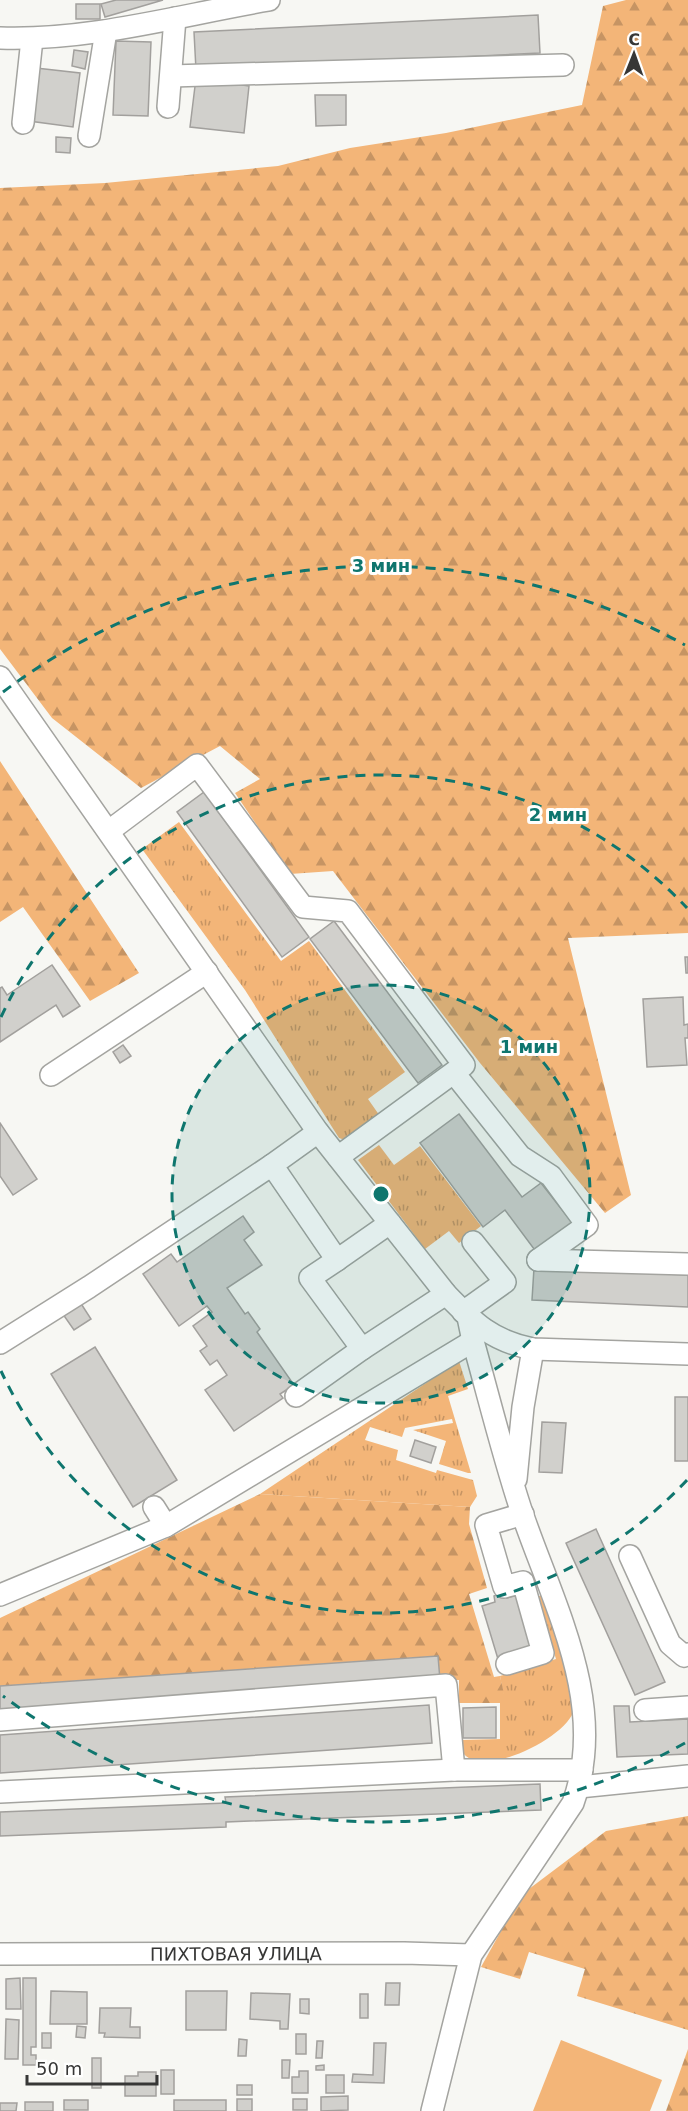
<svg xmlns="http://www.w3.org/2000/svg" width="688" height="2111" viewBox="0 0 688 2111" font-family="'DejaVu Sans',sans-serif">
<defs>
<pattern id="grass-tufts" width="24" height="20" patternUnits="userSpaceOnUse" patternTransform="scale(1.5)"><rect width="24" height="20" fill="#f3b578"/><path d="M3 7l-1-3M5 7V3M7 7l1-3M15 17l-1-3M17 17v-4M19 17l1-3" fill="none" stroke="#c69463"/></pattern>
<pattern id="forest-firs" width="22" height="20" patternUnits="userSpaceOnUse" patternTransform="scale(1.5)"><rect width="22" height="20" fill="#f3b578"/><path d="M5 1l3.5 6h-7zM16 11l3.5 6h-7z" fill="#c69463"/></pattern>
</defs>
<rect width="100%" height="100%" fill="#f7f7f3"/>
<g fill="url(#grass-tufts)">
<path d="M179 822 281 961 309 941 405 1072 368 1099 382 1119 345 1140 339 1138 245 990 142 849Z"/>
<path d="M379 1145 394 1165 420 1146 481 1226 459 1243 449 1231 425 1249 358 1160Z"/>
<path d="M459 1361 468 1389 448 1396 471 1473H468L439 1464 446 1441 413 1430 453 1423 452 1419 405 1428 402 1437 370 1427 365 1440 398 1450 396 1460 436 1473 437 1470 473 1480 477 1496 470 1507 260 1494Z"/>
<path d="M545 1594C555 1625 564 1655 571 1687 572 1694 575 1702 574 1709 570 1736 483 1780 463 1753 461 1749 461 1744 460 1740L500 1739V1703H505L500 1676 556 1659 537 1597Z"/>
</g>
<g fill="url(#forest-firs)">
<path d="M626 0H688V933L568 938 631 1195 605 1213 480 1063 333 871 290 874 235 793 260 779 220 746 141 788 52 718 0 649V188L105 183 278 166 350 148 446 133 582 105 603 6Z"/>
<path d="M0 761 139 973 90 1001 23 907 0 922Z"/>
<path d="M260 1494 470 1507 469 1524 487 1588 469 1594 494 1677 500 1676 506 1703H459V1680H440L438 1656 0 1686V1618Z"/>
<path d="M688 1816V2030L577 1996 585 1969 529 1952 520 1979 481 1967 521 1895 606 1831Z"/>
<path d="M688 2049V2111H666Z"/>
</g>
<path fill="#f3b578" d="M561 2040 662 2080 650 2111H533Z"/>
<g fill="#d1d0cc" stroke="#a2a09d" stroke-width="1.5">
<path d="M116 0H163L105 17 101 4Z"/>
<rect x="76" y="4" width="24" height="15"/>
<path d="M538 15 540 53 196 70 194 32Z"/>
<path d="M116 41 151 42 148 116 113 115Z"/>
<path d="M74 50 88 52 85 69 72 66Z"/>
<path d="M36 68 80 73 73 127 29 121Z"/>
<path d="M196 78 249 86 244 133 190 127Z"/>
<path d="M315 95H346V125L316 126Z"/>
<path d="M56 137 71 138 70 153 56 152Z"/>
<path d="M204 792 309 937 282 957 177 812Z"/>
<path d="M334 921 442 1065 418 1083 310 939Z"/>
<path d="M685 957H688V973H686Z"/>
<path d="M52 965 80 1006 63 1017 56 1005 0 1042V988L2 987 7 995Z"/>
<path d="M683 997 684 1025 688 1024V1038H685L687 1065 647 1067 643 999Z"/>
<path d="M123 1045 131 1056 120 1063 113 1052Z"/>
<path d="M459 1114 522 1197 541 1183 574 1225 537 1253 505 1210 483 1227 420 1143Z"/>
<path d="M0 1123 37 1179 13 1195 0 1176Z"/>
<path d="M243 1216 254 1232 244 1240 262 1265 227 1288 245 1314 248 1312 260 1329 257 1332 294 1385 280 1394 283 1398 234 1431 205 1390 227 1375 217 1360 210 1365 200 1351 207 1346 193 1326 212 1312 207 1306 179 1326 143 1274 171 1254 177 1262Z"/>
<path d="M534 1268 688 1275V1307L532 1300Z"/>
<path d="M78 1299 91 1319 74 1330 60 1310Z"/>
<path d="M95 1347 177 1480 133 1507 51 1374Z"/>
<rect x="675" y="1397" width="13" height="64"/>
<path d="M542 1422 566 1423 562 1473 539 1472Z"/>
<path d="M415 1440 436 1447 431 1463 410 1456Z"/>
<path d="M596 1529 665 1682 635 1695 566 1543Z"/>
<path d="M505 1592 507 1598 521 1594 537 1647 498 1659 482 1606 495 1602 494 1596Z"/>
<path d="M438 1656 440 1680 0 1711V1686Z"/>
<path d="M429 1705 432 1743 0 1773V1735Z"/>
<path d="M614 1706H629L630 1722 688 1719V1754L617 1757Z"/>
<path d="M496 1707V1738H463V1708Z"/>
<path d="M540 1784 541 1810 226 1822V1827L0 1836V1812L226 1803 225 1797Z"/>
<path d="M20 1978 21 2009H6V1979Z"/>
<path d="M23 1978H36V2047H31V2055H36V2065H23Z"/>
<path d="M386 1983H400L399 2005H385Z"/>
<path d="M51 1991 87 1992V2024H50Z"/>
<path d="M186 1991H227L226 2030H186Z"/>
<path d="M251 1993 290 1994 288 2029H280V2021L250 2019Z"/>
<rect x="360" y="1994" width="8" height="24"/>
<path d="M300 1999H309V2014L300 2013Z"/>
<path d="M100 2008H131L130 2027H140V2038L104 2037 105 2033H99Z"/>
<path d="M6 2019 19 2020 18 2059H5Z"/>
<path d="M77 2026 86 2027 85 2038 76 2037Z"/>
<rect x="42" y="2033" width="9" height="15"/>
<rect x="296" y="2034" width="10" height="20"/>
<path d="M239 2039 247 2040 246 2056H238Z"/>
<path d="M317 2041H323L322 2058H316Z"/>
<path d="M374 2043H386L384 2083 352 2082 353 2074 373 2075Z"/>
<rect x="92" y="2058" width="9" height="30"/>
<path d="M282 2060H290L289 2078H282Z"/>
<path d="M324 2065V2070H316V2066Z"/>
<rect x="161" y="2070" width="13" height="24"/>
<path d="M299 2071H308V2093H292V2077H299Z"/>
<path d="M138 2072H156V2096H125V2076H138Z"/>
<rect x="326" y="2075" width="18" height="18"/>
<rect x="237" y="2085" width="15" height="10"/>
<path d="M348 2096V2110L321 2111V2097Z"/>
<rect x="237" y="2099" width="15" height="12"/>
<rect x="293" y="2099" width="14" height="11"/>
<rect x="64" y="2100" width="24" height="10"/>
<rect x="174" y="2100" width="52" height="11"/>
<rect x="25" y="2102" width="28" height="9"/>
<path d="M0 2103H17L16 2111H0Z"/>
</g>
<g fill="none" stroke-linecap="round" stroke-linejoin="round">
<g stroke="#a4a4a0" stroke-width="24">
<g id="minor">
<path d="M0 38C91 41 180 15 269 0"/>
<path d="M171 76 563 65"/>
<path d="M168 107 175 18"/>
<path d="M23 123 32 39"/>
<path d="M89 136 106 31"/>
<path d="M0 677 318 1132 446 1294C474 1323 492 1341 533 1349L688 1354"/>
<path d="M109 831 197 765 303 907 348 911 464 1065 338 1157"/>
<path d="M454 1073 520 1156 551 1176 587 1225 538 1260"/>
<path d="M51 1075 207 972"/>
<path d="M318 1132 272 1165 337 1260 310 1278 362 1349 446 1294"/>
<path d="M337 1260 390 1223"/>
<path d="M538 1260 688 1264"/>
<path d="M463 1312 505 1282 473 1242"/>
<path d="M0 1343 89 1287 272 1165"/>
<path d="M296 1396 362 1349"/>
<path d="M516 1479 523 1407 533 1349"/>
<path d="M154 1507 166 1526 473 1341"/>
<path d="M630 1556 670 1644 684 1656 688 1654"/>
<path d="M0 1595 166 1526"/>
<path d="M507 1664 543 1653 523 1582 504 1587 486 1525 523 1514"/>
<path d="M645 1710 688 1707"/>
<path d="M0 1720 446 1685 454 1770"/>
<path d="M579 1787 688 1776"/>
<path d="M0 1792 454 1770H582"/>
<path id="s1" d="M0 1954 404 1953 471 1955"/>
<path d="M432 2111 471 1955 573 1803C609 1705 553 1604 522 1513 503 1456 489 1398 473 1341L468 1317"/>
</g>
</g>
<use href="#minor" stroke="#fff" stroke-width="21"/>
</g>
<circle cx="381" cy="1194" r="209" fill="#0f766e" fill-opacity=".12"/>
<g fill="none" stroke="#0f766e" stroke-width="3" stroke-dasharray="10 8">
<circle cx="381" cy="1194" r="209"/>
<path d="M687 1480A419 419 0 0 1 1 1371M1 1017A419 419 0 0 1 687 908"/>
<path d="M685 1743A628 628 0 0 1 3 1696M3 692A628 628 0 0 1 685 645"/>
</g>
<g text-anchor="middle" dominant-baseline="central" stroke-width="6" stroke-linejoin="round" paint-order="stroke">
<g font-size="18" fill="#373736" stroke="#fffffe">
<text stroke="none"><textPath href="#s1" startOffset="236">ПИХТОВАЯ УЛИЦА</textPath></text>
</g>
</g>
<circle cx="381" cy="1194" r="9" fill="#0f766e" stroke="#fffffe" stroke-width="3"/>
<g font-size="18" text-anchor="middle" font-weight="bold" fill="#0f766e" stroke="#fffffe" stroke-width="6" stroke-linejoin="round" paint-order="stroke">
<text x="381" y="572">3 мин</text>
<text x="558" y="821">2 мин</text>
<text x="529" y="1053">1 мин</text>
</g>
<g transform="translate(634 54) rotate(1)" stroke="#fffffe" stroke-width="4.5" paint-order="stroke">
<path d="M0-4.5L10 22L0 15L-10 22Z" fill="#373736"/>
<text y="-9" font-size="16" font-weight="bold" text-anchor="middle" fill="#373736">С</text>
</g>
<path d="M27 2075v9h130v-9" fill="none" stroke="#373736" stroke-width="3"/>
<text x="36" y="2075" font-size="18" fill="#373736" stroke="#fffffe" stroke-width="4.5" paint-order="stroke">50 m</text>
</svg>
